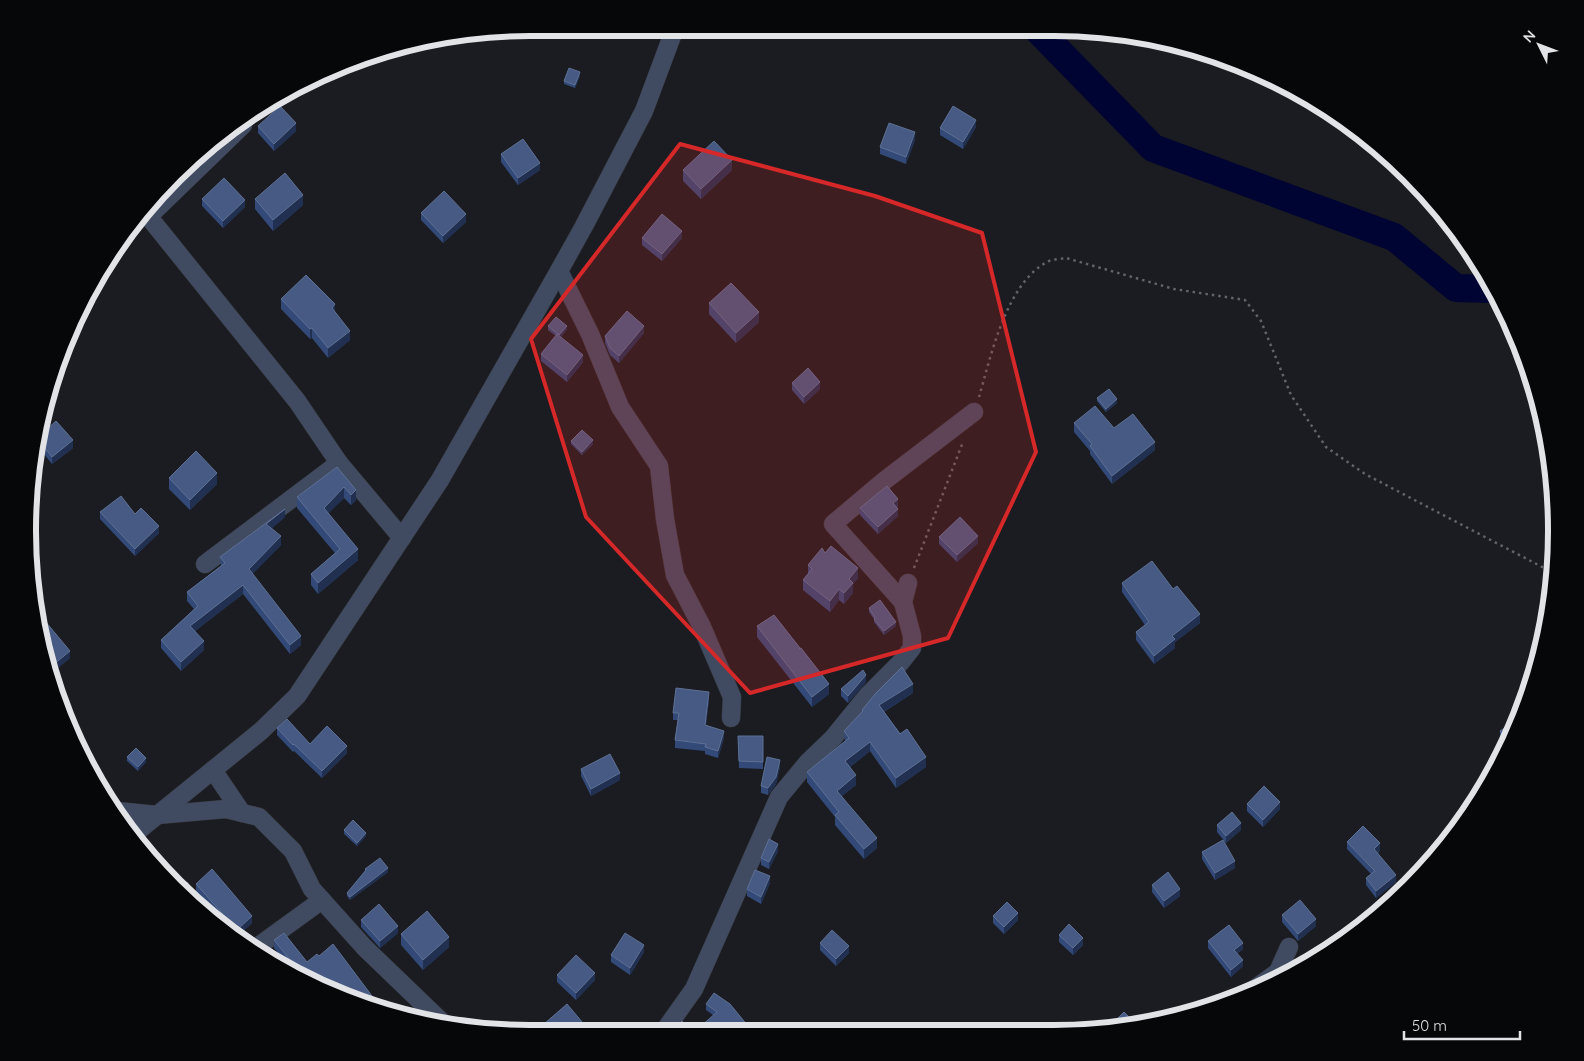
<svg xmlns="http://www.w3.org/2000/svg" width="1584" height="1061" viewBox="0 0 1584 1061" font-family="Quicksand,sans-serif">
<rect width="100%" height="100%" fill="#1a1c21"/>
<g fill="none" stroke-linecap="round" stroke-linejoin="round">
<path stroke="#000432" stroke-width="28" d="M1036 28 1153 148 1394 237 1456 288 1492 289"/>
<g stroke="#36383d" stroke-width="19">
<g id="minor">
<path d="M144 211 297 401 339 463 402 538"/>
<path d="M149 216 243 125"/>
<path d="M559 271 590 334 620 407 659 466 665 519 675 575 702 627 732 697 731 718"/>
<path d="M205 564 339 463"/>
<path d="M903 602 833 524 884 481 974 412"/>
<path d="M213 770 242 813"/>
<path d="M117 811 157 815 226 809 259 817 293 851 312 889 365 948 445 1025"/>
<path d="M134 834 261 731 297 696 440 480 559 271 584 226 644 111 672 36 673 30"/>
<path d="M253 950 322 900"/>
<path d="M1246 995 1278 972 1289 947"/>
<path d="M662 1034 694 989 779 797 808 762 833 738 868 695 901 662 912 648V636L903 602 908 583"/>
</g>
</g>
<g stroke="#616367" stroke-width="2.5" stroke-dasharray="2.5 4" stroke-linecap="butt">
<path d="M979 397C991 356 1006 284 1047 262 1052 259 1060 259 1066 258L1174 289 1245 300 1261 321 1291 395 1326 447 1365 474 1546 569"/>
<path d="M914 568 963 442"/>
</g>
<use href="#minor" stroke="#404b62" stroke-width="18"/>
</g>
<g fill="#334a78">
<path d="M580 76 575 88 564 84V81Z"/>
<path d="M258 126 296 131 274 151 258 133Z"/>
<path d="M976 127 963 149 940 135V128Z"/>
<path d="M915 140 906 164 880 154V147Z"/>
<path d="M501 154 540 170 518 185 501 162Z"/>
<path d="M683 170H732L701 199 683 181Z"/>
<path d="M202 199 245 207 223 228 202 206Z"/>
<path d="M255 199 303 205 273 231 255 209Z"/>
<path d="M421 213 466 222 443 243 421 220Z"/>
<path d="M642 238H682L662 261 642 245Z"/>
<path d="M281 299 335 313 350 340 328 358 312 338 310 339 281 309Z"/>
<path d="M709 303 759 322 736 343 709 314Z"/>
<path d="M548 326 567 329 561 337 583 362 567 382 541 361V354L556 336 548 330Z"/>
<path d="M644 333 619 363 610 355 605 343V336Z"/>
<path d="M792 383 820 389 804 404 792 390Z"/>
<path d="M1097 398 1117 403 1106 412 1097 401Z"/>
<path d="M1074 423 1114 428 1155 450 1112 484 1090 454V451L1074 432Z"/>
<path d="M37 437 73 448 52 464 36 444Z"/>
<path d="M571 441 593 444 582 455 571 444Z"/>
<path d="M337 467 356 500 351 505 344 498 328 513 358 560 318 594 311 585V574L335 553 297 508V497Z"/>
<path d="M169 478 217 484 190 510 169 489Z"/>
<path d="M898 506 897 507 898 516 878 534 860 515V508Z"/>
<path d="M100 512 135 514 159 533 135 556 100 519Z"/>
<path d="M285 517 272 528 281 545 252 574 301 645 290 654 243 594 195 631 204 650 181 671 161 648V640L194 609 187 601V592L221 566 220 557Z"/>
<path d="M939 537 978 543 957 562 939 544Z"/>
<path d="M825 553 858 578 853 584V593L844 604 839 600 830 612 803 590V580L808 574V565Z"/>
<path d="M1122 583 1173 589 1200 623 1175 642V648L1154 664 1136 640V632L1145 625 1122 592Z"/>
<path d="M869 608 896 626 884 635 874 622V619L869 612Z"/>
<path d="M757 626 800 649 829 694 812 707 757 637Z"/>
<path d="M37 629 70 658 53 672 47 665Z"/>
<path d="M866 682 848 703 841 696V689Z"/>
<path d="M913 693 884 712 926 767 896 788 870 751 850 767 856 785 842 796 877 848 864 859 835 825V817L807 782V772L845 741 844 731 862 712V710Z"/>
<path d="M709 699 706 725 724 738 718 758 705 754V751L675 748V740L678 720H673V713Z"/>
<path d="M1518 723 1506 747 1500 738V731Z"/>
<path d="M277 728 310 744 347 753 322 778 294 751 293 752 277 735Z"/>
<path d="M738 736H763V769L739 768Z"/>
<path d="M127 757 146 762 138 771 127 761Z"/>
<path d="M780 767 776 784 768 795 761 793V786Z"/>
<path d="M581 769 620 780 591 796 581 776Z"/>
<path d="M1247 804 1280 809 1263 827 1247 811Z"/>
<path d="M1217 825 1241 830 1226 843 1217 832Z"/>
<path d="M344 830 366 836 357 846 344 834Z"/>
<path d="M1347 842 1380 850 1378 853 1396 882 1376 898 1366 885V878L1371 874 1347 849Z"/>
<path d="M778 851 769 869 761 865V858Z"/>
<path d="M1202 852 1235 868 1215 880 1202 859Z"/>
<path d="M365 869 388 872 350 900 347 896V893L365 872Z"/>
<path d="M770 883 761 904 747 896V889Z"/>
<path d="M196 884 252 923 237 937 196 891Z"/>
<path d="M1152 885 1180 896 1164 908 1152 892Z"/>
<path d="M1282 915 1316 926 1298 941 1282 922Z"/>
<path d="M993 916 1018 920 1004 934 993 923Z"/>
<path d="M361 920 398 933 380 948 361 927Z"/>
<path d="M401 934 449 947 423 970 401 945Z"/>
<path d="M1059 935 1083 945 1073 955 1059 942Z"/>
<path d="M274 940 307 962 372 1003 308 982 296 975 274 948Z"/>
<path d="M1208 941 1243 949 1237 954 1243 966 1231 977 1208 948Z"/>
<path d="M820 943 849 953 836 966 820 950Z"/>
<path d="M644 952 630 975 611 962V955Z"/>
<path d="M557 975 595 980 576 1000 557 982Z"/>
<path d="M706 1004 748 1032 713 1015 706 1010Z"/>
</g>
<g fill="#213050">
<path d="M580 72V76L575 88V85Z"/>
<path d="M976 120V127L963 149V142Z"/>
<path d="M296 123V131L274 151V144Z"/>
<path d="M915 132V140L906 164V157Z"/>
<path d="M732 160V170L701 199V189Z"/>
<path d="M540 163V170L518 185V178Z"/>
<path d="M303 195V205L273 231V220Z"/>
<path d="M245 200V207L223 228V221Z"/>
<path d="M466 214V222L443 243V236Z"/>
<path d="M682 231V238L662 261V254Z"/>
<path d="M335 304V314L332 308Z"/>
<path d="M759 312V322L736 343V333Z"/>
<path d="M567 326V329L559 339V335Z"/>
<path d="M644 326V333L619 363V356Z"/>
<path d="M312 328V338L310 339V329Z"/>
<path d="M350 331V340L328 358V348Z"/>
<path d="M583 355V362L567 382V375Z"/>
<path d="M820 382V389L804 404V397Z"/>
<path d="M1117 399V403L1106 412V409Z"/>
<path d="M73 440V448L52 464V457Z"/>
<path d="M593 440V444L582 455V452Z"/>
<path d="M1155 442V450L1112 484V476Z"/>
<path d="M217 473V484L190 510V500Z"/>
<path d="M344 487V498L324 518V508Z"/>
<path d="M356 490V500L351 505V495Z"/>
<path d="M898 499V506L893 511V503Z"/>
<path d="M285 509V517L266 533V524Z"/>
<path d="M898 509V516L878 534V527Z"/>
<path d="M159 526V533L135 556V549Z"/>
<path d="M281 536V545L249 578V569Z"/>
<path d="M978 536V543L957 562V555Z"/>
<path d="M358 549V560L318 594V583Z"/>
<path d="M858 568V578L853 584V593L844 604V593L849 579Z"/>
<path d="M243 585V594L190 635V626Z"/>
<path d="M839 589V600L830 612V601Z"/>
<path d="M1200 614V623L1175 642V648L1154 664V656L1172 636Z"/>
<path d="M896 622V626L884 635V631Z"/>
<path d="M301 636V645L290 654V645Z"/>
<path d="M204 641V650L181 671V662Z"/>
<path d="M70 651V658L53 672V665Z"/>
<path d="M866 675V682L848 703V696Z"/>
<path d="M829 684V694L812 707V697Z"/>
<path d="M913 684V693L879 715V705Z"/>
<path d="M709 692V699L705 732V725Z"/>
<path d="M724 731V738L718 758V751Z"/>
<path d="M870 742V751L845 771V761Z"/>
<path d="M347 746V753L322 778V771Z"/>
<path d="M926 757V767L896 788V778Z"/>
<path d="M146 758V762L138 771V767Z"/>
<path d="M780 760V767L776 784 768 795V788Z"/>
<path d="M620 773V780L591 796V789Z"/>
<path d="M856 775V785L837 800V791Z"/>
<path d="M1280 802V809L1263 827V820Z"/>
<path d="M1241 823V830L1226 843V836Z"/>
<path d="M366 833V836L357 846V843Z"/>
<path d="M877 838V848L864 859V849Z"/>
<path d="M1380 843V850L1374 856V849Z"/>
<path d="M778 844V851L769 869V862Z"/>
<path d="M1235 861V868L1215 880V873Z"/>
<path d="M388 868V872L350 900V897Z"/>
<path d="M1396 875V882L1376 898V891Z"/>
<path d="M770 876V883L761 904V897Z"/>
<path d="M1180 889V896L1164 908V901Z"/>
<path d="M194 892V901H193L188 897Z"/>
<path d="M1018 913V920L1004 934V927Z"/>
<path d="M252 916V923L237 937V930Z"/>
<path d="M1316 919V926L1298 941V934Z"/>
<path d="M398 926V933L380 948V941Z"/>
<path d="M449 937V947L423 970V960Z"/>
<path d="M1083 938V945L1073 955V948Z"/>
<path d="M1243 943V949L1234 956V950Z"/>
<path d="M644 945V952L630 975V968Z"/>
<path d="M849 946V953L836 966V959Z"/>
<path d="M1243 960V966L1231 977V970Z"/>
<path d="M595 973V980L576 1000V993Z"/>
<path d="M372 996V1003L367 1002V1000Z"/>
<path d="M748 1026V1032L747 1034H740Z"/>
</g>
<g fill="#465a84" stroke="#5e7093">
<path d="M569 68 580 72 575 85 564 81Z"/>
<path d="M280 106 296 123 274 144 258 126Z"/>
<path d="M953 106 976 120 963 142 940 128Z"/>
<path d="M889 123 915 132 906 157 880 147Z"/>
<path d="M523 139 540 163 518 178 501 154Z"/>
<path d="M714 141 732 160 701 189 683 170Z"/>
<path d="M285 173 303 195 273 220 255 199Z"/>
<path d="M224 178 245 200 223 221 202 199Z"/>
<path d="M444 191 466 214 443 236 421 213Z"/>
<path d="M662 214 682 231 662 254 642 238Z"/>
<path d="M306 275 335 304 332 308 350 331 328 348 312 328 310 329 281 299Z"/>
<path d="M731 283 759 312 736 333 709 303Z"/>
<path d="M627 311 644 326 619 356 610 348 605 336Z"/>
<path d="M556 317 567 326 559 335 548 326Z"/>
<path d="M557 334 583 355 567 375 541 354Z"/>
<path d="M808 368 820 382 804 397 792 383Z"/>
<path d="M1109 389 1117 399 1106 409 1097 398Z"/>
<path d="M1095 406 1114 428 1133 414 1155 442 1112 476 1090 446 1092 444 1074 423Z"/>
<path d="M56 421 73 440 52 457 37 438Z"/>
<path d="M582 430 593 440 582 452 571 441Z"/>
<path d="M196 451 217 473 190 500 169 478Z"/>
<path d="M337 467 356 490 351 495 344 487 324 508 358 549 318 583 311 574 340 549 297 497Z"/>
<path d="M887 486 898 499 893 503 898 509 878 527 860 508Z"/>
<path d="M121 496 135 514 141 508 159 526 135 549 100 512Z"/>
<path d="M285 509 266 524 281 536 249 569 301 636 290 645 243 585 190 626 204 641 181 662 161 640 198 606 187 592 225 563 220 557Z"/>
<path d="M960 517 978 536 957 555 939 537Z"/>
<path d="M831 546 858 568 849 579 853 583 844 593 839 589 830 601 803 580 812 569 808 565 822 548 825 553Z"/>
<path d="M1152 561 1173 589 1177 586 1200 614 1172 636 1175 639 1154 656 1136 632 1149 622 1122 583Z"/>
<path d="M880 600 896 622 884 631 874 619 875 618 869 608Z"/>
<path d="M774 615 800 648 799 649 801 648 829 684 812 697 757 626Z"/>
<path d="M45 621 70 651 53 665 44 655 37 629V626Z"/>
<path d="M902 667 913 684 879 705 900 734 907 729 926 757 896 778 870 742 845 761 856 775 837 791 877 838 864 849 835 815 839 812 807 772 849 738 844 731 863 711 862 710 876 693Z"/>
<path d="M863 670 866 675 848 696 841 689Z"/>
<path d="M676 688 709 692 705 725 724 731 718 751 705 747 706 744 675 740 679 713H673Z"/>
<path d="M1520 718 1518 723 1508 743 1500 731Z"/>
<path d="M287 719 310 744 327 726 347 746 322 771 294 744 293 745 277 728Z"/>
<path d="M738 736H763V762L739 761Z"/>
<path d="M136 748 146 758 138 767 127 757Z"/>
<path d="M610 754 620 773 591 789 581 769Z"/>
<path d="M767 757 780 760 776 777 768 788 761 786Z"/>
<path d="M1264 786 1280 802 1263 820 1247 804Z"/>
<path d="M1232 812 1241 823 1226 836 1217 825Z"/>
<path d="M353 820 366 833 357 843 344 830Z"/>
<path d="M1363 826 1380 843 1374 849 1396 875 1376 891 1366 878 1375 871 1347 842Z"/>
<path d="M769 839 778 844 769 862 761 858Z"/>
<path d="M1223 840 1235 861 1215 873 1202 852Z"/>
<path d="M380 858 388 868 350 897 347 893 366 870 365 869Z"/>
<path d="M212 869 252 916 237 930 196 884Z"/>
<path d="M755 870 770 876 761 897 747 889Z"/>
<path d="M1168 872 1180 889 1164 901 1152 885Z"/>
<path d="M175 873 184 884 187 882 194 892 188 897 175 886 169 878Z"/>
<path d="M1300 900 1316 919 1298 934 1282 915Z"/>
<path d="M1007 902 1018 913 1004 927 993 916Z"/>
<path d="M379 904 398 926 380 941 361 920Z"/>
<path d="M427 911 449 937 423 960 401 934Z"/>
<path d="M1069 924 1083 938 1073 948 1059 935Z"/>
<path d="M1229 925 1243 943 1234 950 1243 960 1231 970 1208 941Z"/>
<path d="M832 930 849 946 836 959 820 943Z"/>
<path d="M284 933 307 962 317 954 319 956 333 944 372 996 367 1000 369 1002 307 981 274 940Z"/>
<path d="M625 933 644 945 630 968 611 955Z"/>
<path d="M576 955 595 973 576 993 557 975Z"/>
<path d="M714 993 730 1004 748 1026 740 1034H692L717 1012 706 1004Z"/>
<path d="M567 1004 588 1029 592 1026 598 1034H538L536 1031Z"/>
<path d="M1124 1012 1137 1025 1108 1028Z"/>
<path d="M682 1021 690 1032 688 1034H676L674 1031Z"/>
<path d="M812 1023 820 1034H799Z"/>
</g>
<path fill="#d62828" fill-opacity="0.2" stroke="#d62828" stroke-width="4" stroke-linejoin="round" d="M680 144 875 196 982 233 1036 452 948 638 750 693 586 517 531 339Z"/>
<path d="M0 0H1584V1061H0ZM530 36H1054A494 494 0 0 1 1548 530V531A494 494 0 0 1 1054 1025H530A494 494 0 0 1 36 531V530A494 494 0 0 1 530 36Z" fill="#060709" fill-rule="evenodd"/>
<path fill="none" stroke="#e1e3e6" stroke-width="6" d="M530 36H1054A494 494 0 0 1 1548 530V531A494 494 0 0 1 1054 1025H530A494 494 0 0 1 36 531V530A494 494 0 0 1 530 36Z"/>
<g transform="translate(1539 45) rotate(312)" stroke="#060709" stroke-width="4" paint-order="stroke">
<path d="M0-4L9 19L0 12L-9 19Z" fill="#e1e3e6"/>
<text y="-8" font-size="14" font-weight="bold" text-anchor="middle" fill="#e1e3e6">N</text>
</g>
<path d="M1404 1031v8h116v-8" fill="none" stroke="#e1e3e6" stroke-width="2.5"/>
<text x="1412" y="1031" font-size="15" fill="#e1e3e6" stroke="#060709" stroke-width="4" paint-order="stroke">50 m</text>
</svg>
